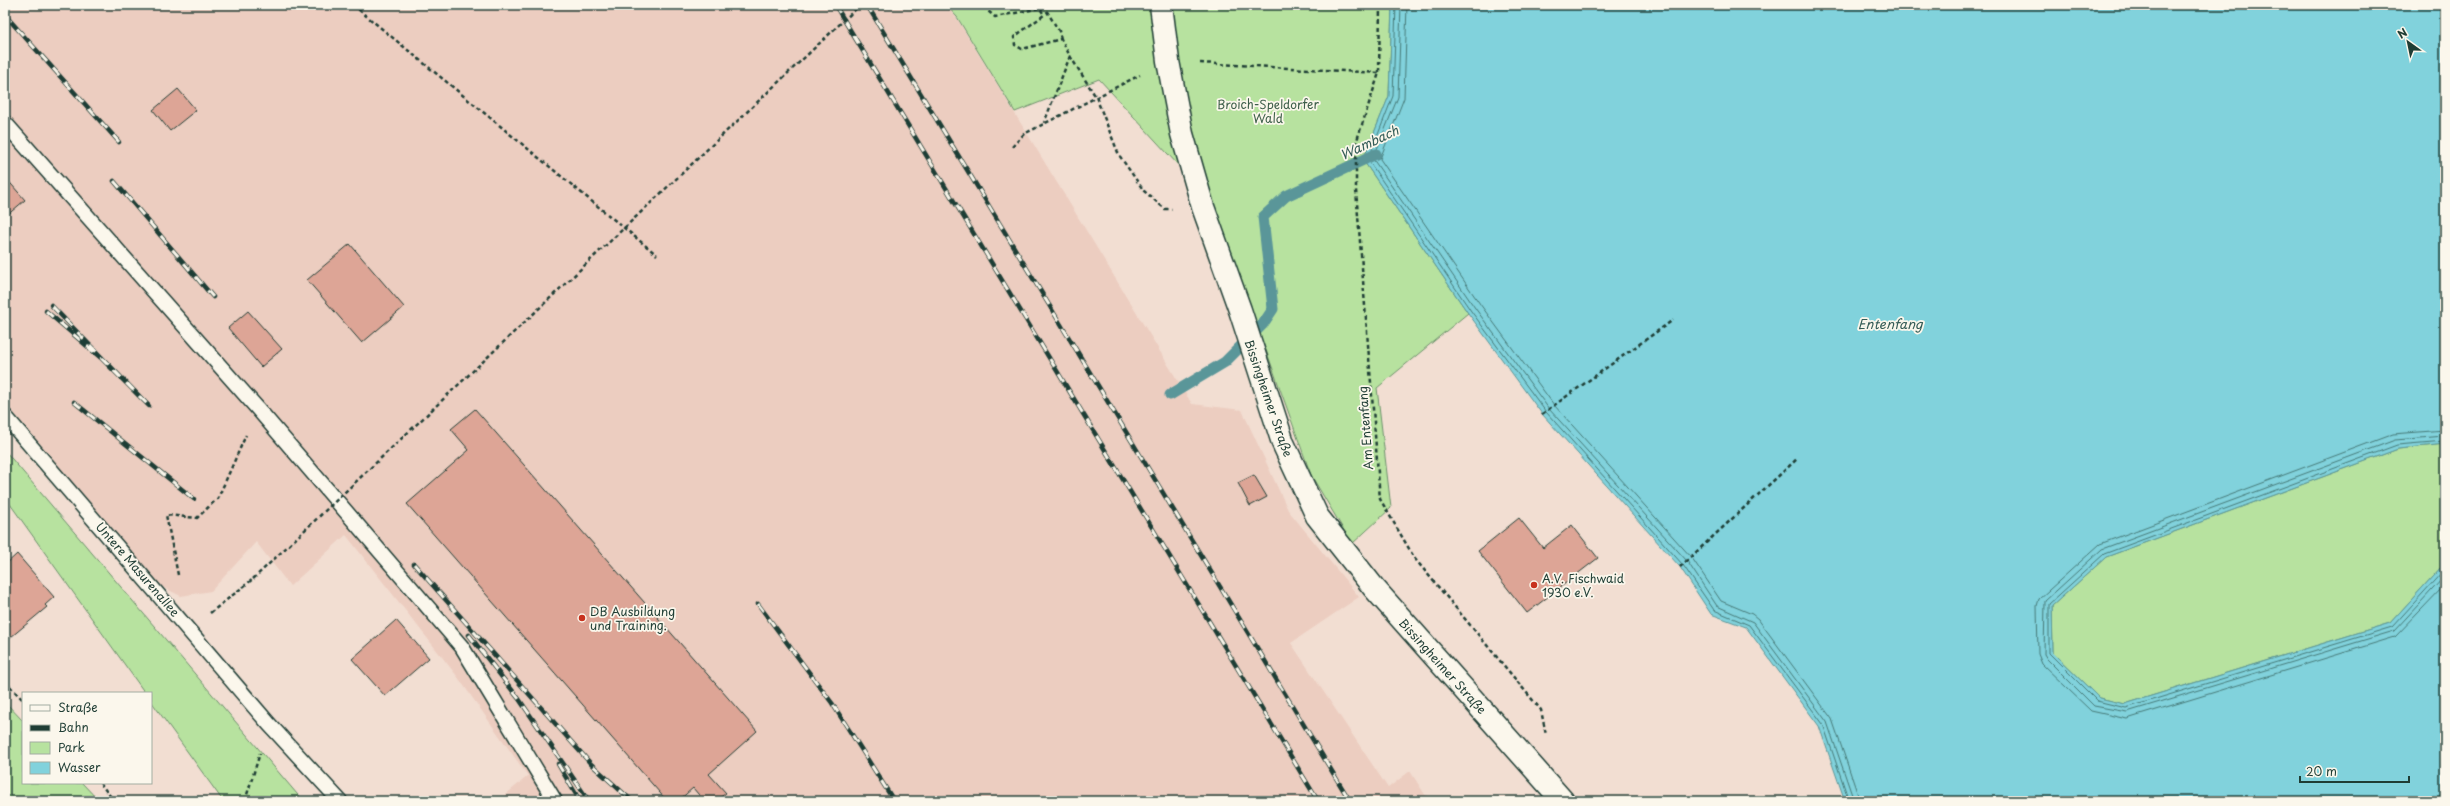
<svg xmlns="http://www.w3.org/2000/svg" width="2450" height="806" viewBox="0 0 2450 806" font-family="'Playpen Sans',sans-serif">
<rect width="100%" height="100%" fill="#f2ded2"/>
<filter id="ink" filterUnits="userSpaceOnUse"><feTurbulence type="fractalNoise" baseFrequency=".025" numOctaves="2"/><feDisplacementMap in="SourceGraphic" scale="8" xChannelSelector="R" yChannelSelector="G"/><feConvolveMatrix kernelMatrix="1 2 1 2 8 2 1 2 1" color-interpolation-filters="sRGB"/></filter>
<g filter="url(#ink)">
<path fill="#eccdc0" d="M5 5H945L956 17 1192 404 1242 410 1288 510 1359 597 1291 643 1388 788 1410 771 1429 801H498L528 776 457 676 346 535 290 586 256 542 211 591 181 596 158 585 5 403Z"/>
<g fill="#b7e29f" stroke="#6b906a">
<path d="M946 5H1392L1389 96 1363 160 1468 313 1377 388 1391 508 1352 544 1311 475 1266 350 1179 166 1099 79 1015 112 957 17Z"/>
<path d="M2445 444V563L2390 623 2125 704 2099 698 2053 653 2052 606 2106 557 2398 449Z"/>
<path d="M5 451 6 452 303 801H223L151 701V693H145L5 497Z"/>
<path d="M5 702 23 721V783H82L99 801H5Z"/>
</g>
<path fill="#81d2dc" stroke="#5a9699" d="M1392 5H2445V444L2398 449 2106 557 2052 606 2053 653 2099 698 2125 704 2390 623 2445 563V801H1845L1819 726 1746 627 1711 614 1680 567 1542 414 1468 313 1363 160 1389 96Z"/>
<g fill="none" stroke-linecap="round" stroke-linejoin="round">
<g stroke="#467977" stroke-width="1">
<path d="M1396 5 1393 96 1368 160 1471 311 1546 412 1683 565 1714 610 1749 625 1823 724 1849 801"/>
<path d="M1401 5 1398 97 1373 159 1475 308 1549 409 1687 561 1717 606 1753 622 1827 722 1854 801"/>
<path d="M1407 5 1404 98 1380 159 1480 304 1554 405 1692 558 1721 601 1752 614 1758 619 1832 719 1860 801"/>
<path d="M2445 430 2393 434 2100 544 2039 599 2037 606 2038 654 2042 664 2091 711 2127 719 2395 637 2445 585"/>
<path d="M2445 436 2395 440 2102 549 2045 601 2044 654 2047 659 2094 706 2127 712 2394 631 2445 576"/>
<path d="M2445 441 2397 445 2104 554 2049 604V653L2097 701 2126 708 2392 627 2445 569"/>
</g>
<path stroke="#5a9699" stroke-width="11" d="M1170 395 1225 362 1263 324 1273 309 1263 217 1286 196 1376 154"/>
</g>
<g fill="#dda596" stroke="#1f3d34">
<path d="M178 89 196 110 170 131 153 110Z"/>
<path d="M5 177 25 200 5 217Z"/>
<path d="M350 244 404 307 362 343 307 280Z"/>
<path d="M248 311 282 349 261 367 228 328Z"/>
<path d="M475 409 757 731 709 774 726 793 716 801H704L693 788 678 801H667L407 504 469 450 451 429Z"/>
<path d="M1254 475 1267 497 1250 506 1238 483Z"/>
<path d="M1519 518 1543 548 1572 525 1598 558 1527 613 1478 551Z"/>
<path d="M17 554 54 597 45 605 47 607 5 642V565Z"/>
<path d="M396 620 429 658 385 696 352 659Z"/>
</g>
<g fill="none" stroke-linecap="round" stroke-linejoin="round">
<g stroke="#1f3d34" stroke-width="17">
<g id="lane">
<path d="M5 123 258 409 462 647 555 801"/>
<path d="M5 416 269 724 340 801"/>
</g>
</g>
<g stroke="#1f3d34" stroke-width="25">
<path id="street" d="M1161 5 1168 61 1182 134 1203 207 1240 310 1283 443 1317 516 1374 588 1563 801"/>
</g>
<g stroke="#1f3d34" stroke-width="2.5" stroke-dasharray="4 3" stroke-linecap="butt">
<path d="M353 5 657 255"/>
<path d="M990 5 988 11 995 17 1040 8 1044 15 1014 37 1015 45 1022 49 1061 39 1070 56 1044 123"/>
<path d="M1043 5 1059 31 1061 39"/>
<path d="M1380 5 1379 73 1356 143V190L1380 499 1415 559 1541 710 1546 735"/>
<path d="M1070 56 1096 97 1119 155 1144 191 1165 209H1172"/>
<path d="M1200 63 1379 73"/>
<path d="M1012 147 1024 134 1140 75"/>
<path d="M1542 414 1673 320"/>
<path d="M1680 567 1798 458"/>
<path d="M178 575 166 515 197 518 218 498 246 435"/>
<path d="M210 613 253 579"/>
<path d="M5 681 23 700"/>
<path d="M100 783 114 801"/>
<path d="M245 801 260 753"/>
</g>
<use href="#lane" stroke="#fbf7ec" stroke-width="14"/>
<use href="#street" stroke="#fbf7ec" stroke-width="22"/>
<g stroke="#1f3d34" stroke-width="4.5">
<g id="rail">
<path d="M835 5 1318 801"/>
<path d="M867 5 1350 801"/>
<path d="M5 15 119 142"/>
<path d="M114 181 213 297"/>
<path d="M46 311 101 358 149 406 51 305"/>
<path d="M74 402 194 499"/>
<path d="M414 564 591 764 632 801"/>
<path d="M758 604 832 703 894 801"/>
<path d="M469 635 519 699 589 801"/>
<path d="M558 764 580 801"/>
</g>
</g>
<use href="#rail" stroke="#fbf7ec" stroke-width="3" stroke-dasharray="9" stroke-linecap="butt"/>
<path stroke="#1f3d34" stroke-width="2.5" stroke-dasharray="4 3" stroke-linecap="butt" d="M253 579 860 5"/>
</g>
</g>
<g fill="#c8321e" stroke="#fbf7ec" stroke-width="1.5">
<circle cx="1534" cy="585" r="4"/>
<circle cx="582" cy="618" r="4"/>
</g>
<g text-anchor="middle" dominant-baseline="central" stroke-width="3.5" stroke-linejoin="round" paint-order="stroke">
<g font-size="12" fill="#3d5e49" stroke="#fbf7ec">
<text x="1268" y="104">Broich-Speldorfer<tspan x="1268" dy="14">Wald</tspan></text>
</g>
<g font-size="12" fill="#1f3d34" stroke="#fbf7ec">
<text transform="translate(1269 398) rotate(71)">Bissingheimer Straße</text>
<text transform="translate(1365 428) rotate(-94)">Am Entenfang</text>
<text transform="translate(138 569) rotate(49)">Untere Masurenallee</text>
<text transform="translate(1443 666) rotate(48)">Bissingheimer Straße</text>
</g>
<g font-size="12" fill="#1f3d34" stroke="#fbf7ec" text-anchor="start">
<text x="1542" y="578">A.V. Fischwaid<tspan x="1542" dy="14">1930 e.V.</tspan></text>
<text x="590" y="611">DB Ausbildung<tspan x="590" dy="14">und Training.</tspan></text>
</g>
<g font-size="13" font-style="italic" fill="#335b56" stroke="#fbf7ec">
<text transform="translate(1369 142) rotate(-25)">Wambach</text>
<text x="1890" y="323">Entenfang</text>
</g>
</g>
<rect width="2450" height="806" fill="none" stroke="#fbf7ec" stroke-width="20"/>
<rect x="10" y="10" width="2430" height="786" fill="none" stroke="#1f3d34" stroke-width="1.5" filter="url(#ink)"/>
<rect x="22" y="692" width="130" height="92" fill="#fbf7ec" stroke="#a3ada2"/>
<rect x="30" y="705" width="20" height="6" fill="#fbf7ec" stroke="#a3ada2"/>
<text x="58" y="712" font-size="12" fill="#1f3d34">Straße</text>
<rect x="30" y="725" width="20" height="6" fill="#1f3d34" stroke="#a3ada2"/>
<text x="58" y="732" font-size="12" fill="#1f3d34">Bahn</text>
<rect x="30" y="742" width="20" height="12" fill="#b7e29f" stroke="#a3ada2"/>
<text x="58" y="752" font-size="12" fill="#1f3d34">Park</text>
<rect x="30" y="762" width="20" height="12" fill="#81d2dc" stroke="#a3ada2"/>
<text x="58" y="772" font-size="12" fill="#1f3d34">Wasser</text>
<g transform="translate(2408 42) rotate(327)" stroke="#fbf7ec" stroke-width="3" paint-order="stroke">
<path d="M0-3L7 15L0 10L-7 15Z" fill="#1f3d34"/>
<text y="-6" font-size="11" font-weight="bold" text-anchor="middle" fill="#1f3d34">N</text>
</g>
<path d="M2300 776v6h109v-6" fill="none" stroke="#1f3d34" stroke-width="2"/>
<text x="2306" y="776" font-size="12" fill="#1f3d34" stroke="#fbf7ec" stroke-width="3" paint-order="stroke">20 m</text>
</svg>
